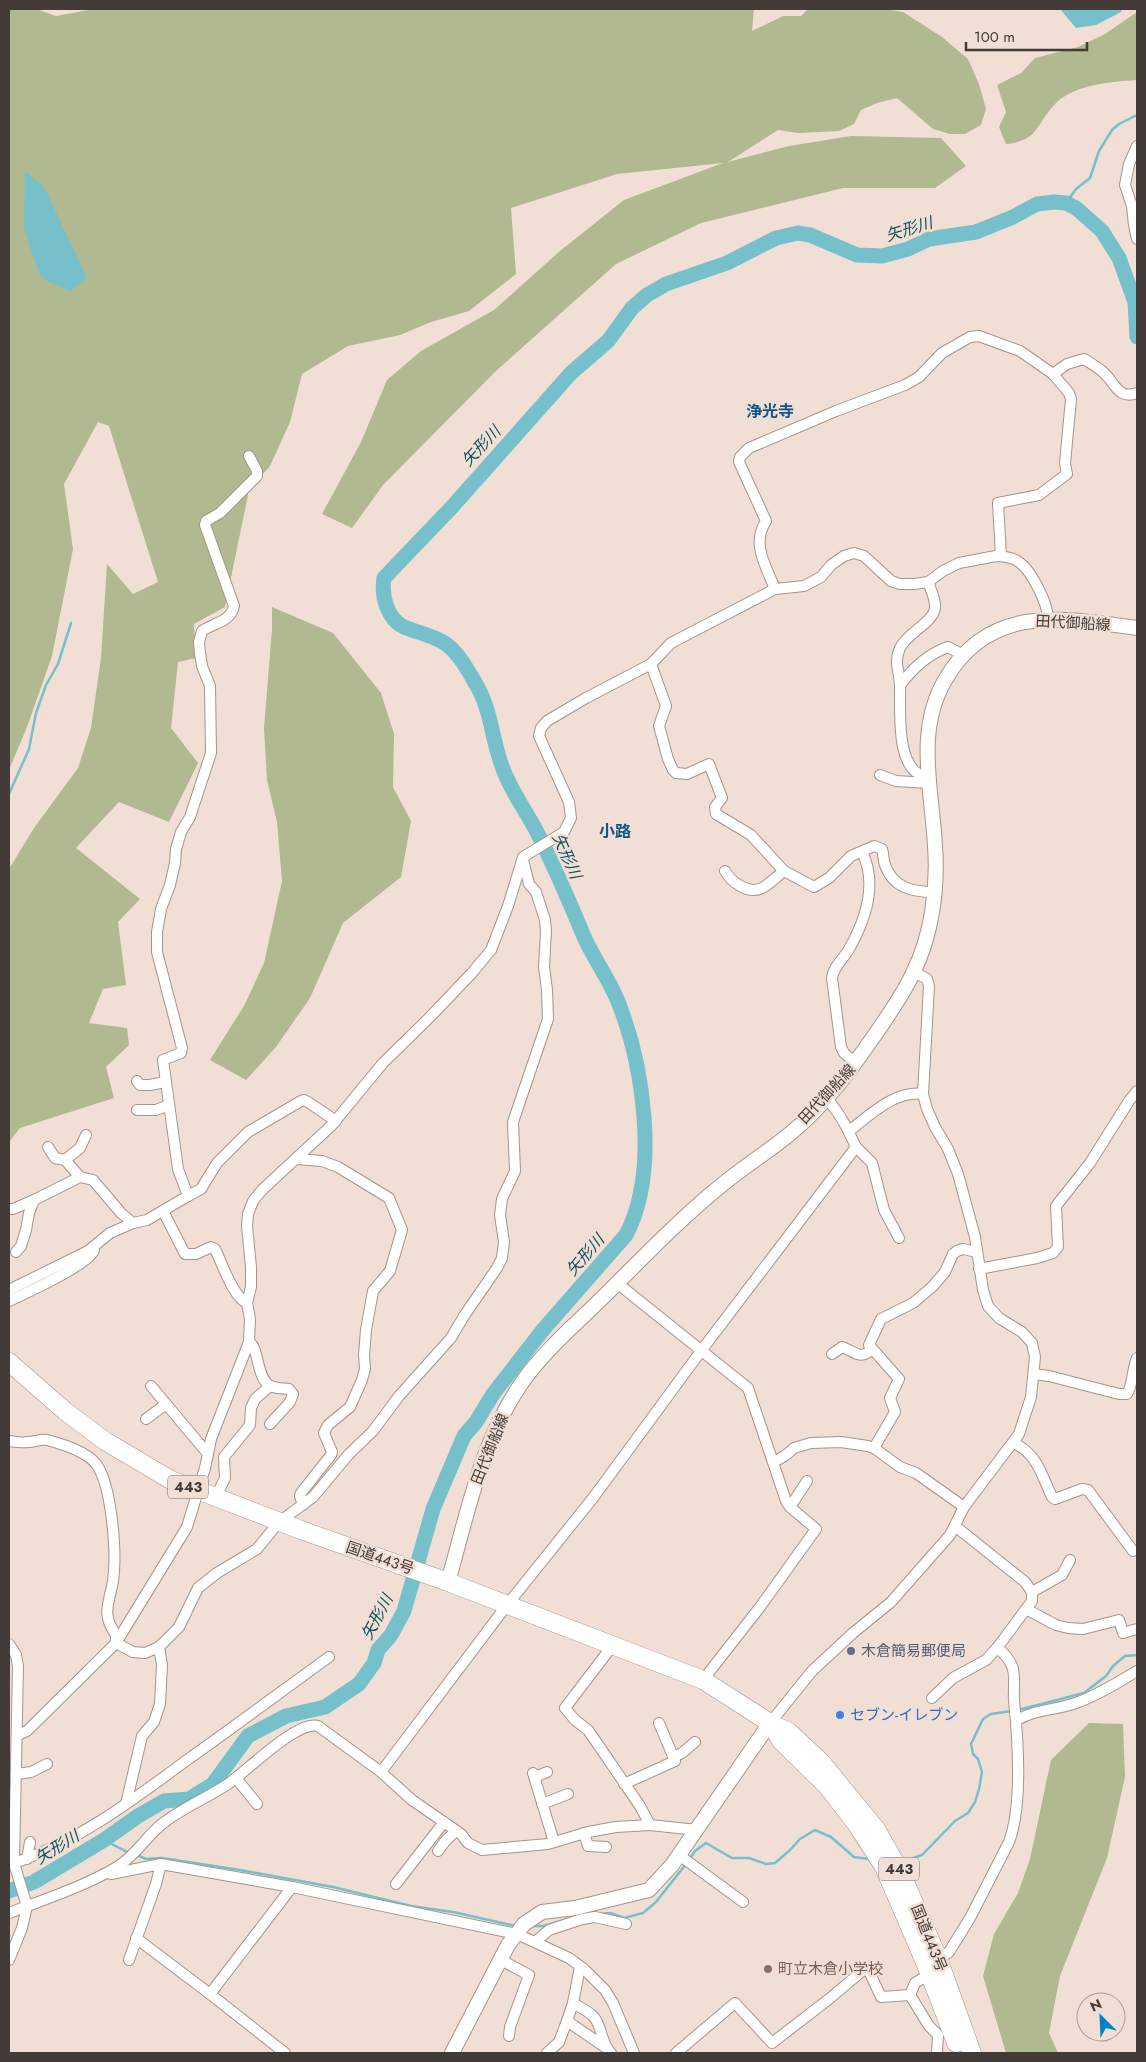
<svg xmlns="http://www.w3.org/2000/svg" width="1146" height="2062" viewBox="0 0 1146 2062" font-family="Jost,'Noto Sans JP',sans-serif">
<rect width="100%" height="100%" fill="#f1dfd5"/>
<g fill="#b0b98f">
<path d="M9 9H36L56 16 94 9H754L752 31 783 16H801L808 9H883L903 12 942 37 968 59 979 84 986 109 981 125 965 134H950L933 129 897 98 877 103 861 110 854 124 839 131 798 133 778 130 728 162 789 146 851 136 941 138 966 166 935 188H843L701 223 616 264 497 370 383 485 352 528 322 514 361 442 387 380 421 351 494 310 560 251 624 200 723 163 617 174 511 208 516 274 469 311 431 322 400 335 348 346 302 374 290 422 270 466 249 490 225 607 194 624 196 658 178 662 171 728 198 763 169 822 119 802 76 848 140 899 118 922 126 985 103 989 89 1023 127 1028 129 1045 106 1067 114 1098 20 1128 9 1142V869L34 828 78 768 91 728 101 658 107 564 133 594 158 582 109 426 98 422 64 484 73 549 52 656 27 727 9 770Z"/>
<path d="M1137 12V80C1110 82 1074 84 1054 105 1036 125 1038 141 1006 144L999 127 1006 112 997 85 1021 73 1035 58 1078 47 1105 34Z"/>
<path d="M272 607 333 633 381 693 394 734 393 787 411 821 401 877 343 923 310 998 276 1047 246 1080 210 1060 244 1006 264 963 282 881 277 822 267 780 264 728 272 629Z"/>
<path d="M1089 1723 1123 1724 1125 1777 1107 1858 1060 1976 1049 2033 1058 2053H1006L983 1976 994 1934 1018 1893 1030 1859 1051 1760Z"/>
</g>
<g fill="#75c0cb">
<path d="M1060 9H1122L1121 12 1096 25 1076 28Z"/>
<path d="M25 172 44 187 87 278 70 291 41 278 24 229Z"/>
</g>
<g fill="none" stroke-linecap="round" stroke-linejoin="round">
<g stroke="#75c0cb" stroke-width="2.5">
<path d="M1066 203 1076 189 1090 178 1099 151 1112 130 1119 124 1137 115"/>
<path d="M9 794 29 749 36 713 46 685 58 664 71 623"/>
<path d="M1018 1710 1084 1693 1106 1676 1113 1666 1125 1656 1137 1655"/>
<path d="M104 1840 129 1853"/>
<path d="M137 1855 146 1859 162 1858 240 1870 333 1887 411 1906 453 1912 516 1926"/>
<path d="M910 1859 922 1855 955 1821 968 1813 975 1802 979 1789 982 1772 978 1759 973 1754 971 1744 983 1719 991 1714 1012 1711"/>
<path d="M689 1860 695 1851 706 1843 732 1858H749L766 1864 775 1863 790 1850 800 1839 815 1830 831 1837 854 1857 869 1859"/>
<path d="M600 1914 611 1913 624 1918 643 1913 656 1902 686 1864"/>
<path d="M531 1926H543L572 1918"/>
</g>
<path stroke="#75c0cb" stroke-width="15" d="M9 1891 34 1882 104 1840 138 1816 164 1801 189 1799 213 1784 248 1736 286 1716 325 1707 359 1684 374 1663 378 1650 391 1635 404 1611 433 1509 464 1436 476 1422 493 1394 542 1331 626 1235C660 1171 643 1063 617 999 608 978 595 960 585 939 570 903 555 867 537 832 527 813 514 795 506 776 492 747 493 714 477 686 469 672 458 651 443 642 431 635 416 632 404 627 387 619 381 595 384 578L452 507 571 373 608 341 632 308 647 295 666 284 727 263 776 238 798 233 810 235 857 255 882 256 908 249 929 239 976 232 1013 217 1037 204 1054 202 1066 203 1076 208 1102 231 1119 258 1135 302 1137 337"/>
<g stroke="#a5948b" stroke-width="12">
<g id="street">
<path d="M1137 146 1129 164 1125 185 1132 206 1134 225 1137 239"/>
<path d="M1053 374 1067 364 1084 359C1090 363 1098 367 1104 373 1115 383 1118 400 1137 393"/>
<path d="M928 582C931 590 936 600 935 608 933 623 907 633 900 648 893 664 900 670 900 686 901 709 894 773 928 777"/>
<path d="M775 589C766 566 751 544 766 521L739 462 740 457 749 448 836 411 905 385 919 377 942 353 970 337 979 336 1020 351 1053 374 1069 393 1071 399 1065 463 1067 474 1039 495 998 503 1001 556"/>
<path d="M651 664 666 706 659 726 668 759 673 770 676 773 687 774 709 764 722 798 715 807 716 814 751 835 784 871 814 887 829 878 851 856 874 846 882 849C884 855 883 860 885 865 893 888 913 892 934 892"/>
<path d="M901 684C913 668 928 654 948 647L963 655"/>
<path d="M880 775 896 781 929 783"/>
<path d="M725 871C731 882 749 895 762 888 770 884 777 876 784 871"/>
<path d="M856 1063 844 1053 841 1047 832 978C834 965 843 960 849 949 866 919 878 884 862 852"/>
<path d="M137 1081 140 1085H150L165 1082"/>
<path d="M137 1110H156L169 1105"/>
<path d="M849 1131C870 1115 895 1090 923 1094"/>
<path d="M48 1147 55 1158 65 1160"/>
<path d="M856 1147 872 1163 884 1210 899 1238"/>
<path d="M297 1159 322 1161 338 1167 389 1198 402 1230 390 1271 373 1291 366 1330 364 1355 365 1369 362 1380 350 1407 328 1425 324 1433 332 1452 331 1455 301 1493 300 1496 303 1505"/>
<path d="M80 1177 65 1160 80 1148 86 1135"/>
<path d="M188 1196 201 1189 217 1163 248 1132 301 1101 304 1100 308 1102 336 1121"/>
<path d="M9 1209H13L34 1200"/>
<path d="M163 1211 185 1254H196L211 1247 215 1249C222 1263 233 1297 247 1303"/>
<path d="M16 1252 21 1246 26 1230 29 1213 34 1200 80 1177 93 1180 121 1213 133 1223"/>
<path d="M979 1269 1037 1258 1053 1253 1058 1247 1056 1206 1090 1163 1129 1101 1137 1091"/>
<path d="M617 1283 748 1388 786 1501 790 1507 816 1529 760 1607 703 1680"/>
<path d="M9 1290 88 1251 110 1233 133 1223 147 1220 188 1196 178 1169 163 1060 181 1053 182 1048 157 952V932L161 909 170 885 175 863 176 849 181 832 190 817 211 753 210 686 202 666 200 653 199 642 202 631C213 623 231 622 234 606L205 525 206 521 220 513 257 476V471L249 456"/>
<path d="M9 1301C24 1294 92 1263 94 1250"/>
<path d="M249 1342C259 1347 256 1376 269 1385 274 1389 283 1388 289 1389L293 1394 290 1402 270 1424"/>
<path d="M832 1354 842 1347C854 1351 860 1361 872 1349"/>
<path d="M1034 1374 1049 1376 1119 1394H1127C1133 1385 1132 1369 1137 1358"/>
<path d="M151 1386 208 1454"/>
<path d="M146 1419 166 1404"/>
<path d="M9 1441C15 1442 22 1443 28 1442 34 1442 41 1439 47 1440 62 1444 87 1451 97 1465 112 1488 117 1554 113 1581 109 1604 101 1614 116 1635V1643"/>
<path d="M1014 1443C1038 1455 1041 1474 1052 1497L1055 1499 1082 1489 1088 1490 1133 1551"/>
<path d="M874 1448 895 1412 890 1398 899 1379 869 1345 881 1319 913 1303 932 1287 945 1272 953 1254 957 1251 963 1249 977 1252"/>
<path d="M774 1462 786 1455 794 1448 811 1443 841 1442 868 1446 874 1448 900 1467 916 1473 964 1507"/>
<path d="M205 1468 211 1439 249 1342 250 1319 247 1303 251 1287V1267L247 1226 248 1214 253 1201 262 1190 332 1125 383 1063 429 1018 471 974 491 950 508 906 523 857 564 832 571 818 569 802 539 736 541 728 547 721 586 698 651 664 671 643 775 589 804 586 821 577 831 565 844 556 854 553 864 556 891 581 900 584H914L928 582 943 571 959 563 996 556C1003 556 1014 558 1019 562 1032 571 1048 604 1048 619"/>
<path d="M215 1499 225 1478 224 1457 250 1425 251 1408 255 1399 270 1386"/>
<path d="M790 1507 807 1481"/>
<path d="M1032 1592 1062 1575 1070 1560"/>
<path d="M1026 1609 1056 1625 1068 1628 1083 1629 1119 1620 1123 1633 1137 1629"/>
<path d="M116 1643 133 1652 145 1653 159 1647 179 1627 198 1588 217 1573 257 1549 279 1522 313 1497 349 1454 373 1431 399 1396 451 1338 464 1316 497 1268 502 1258 504 1242 500 1215 502 1199 515 1171 513 1122 548 1019 547 990 544 967 546 931 545 920 536 892 529 884 523 860"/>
<path d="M9 1644 16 1655 18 1666 14 1863 27 1906 22 1928 9 1960"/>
<path d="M613 1645 565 1708 575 1720 588 1730 640 1806 650 1825"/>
<path d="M932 1698 953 1678 986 1660 997 1648"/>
<path d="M1017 1720C1036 1709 1056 1710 1076 1703 1098 1695 1117 1683 1137 1671"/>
<path d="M770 1723 812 1671 853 1633 891 1602 950 1535 964 1507 1019 1434 1031 1397 1035 1357 1032 1343 1022 1332 999 1318 988 1306 983 1290 975 1237 958 1174 948 1149 935 1127 927 1109 923 1094 929 986 927 979 914 972"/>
<path d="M18 1735 27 1731 116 1643 187 1527"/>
<path d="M673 1757 682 1753 695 1742"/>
<path d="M381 1772 507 1605 593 1498 701 1351 856 1147C848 1130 840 1113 827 1099"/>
<path d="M533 1773 554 1842"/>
<path d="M17 1774 31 1772 47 1764"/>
<path d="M535 1777 547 1772"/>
<path d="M236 1778 257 1804"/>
<path d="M624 1784 675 1761 659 1723"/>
<path d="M126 1804 142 1736 154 1722 160 1704 162 1665 159 1647"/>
<path d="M542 1804 568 1794"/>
<path d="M584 1833 588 1846 606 1847"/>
<path d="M438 1851 446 1840 456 1831"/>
<path d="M679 1855 743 1902"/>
<path d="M27 1859 30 1842"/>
<path d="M14 1863C79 1841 133 1800 187 1760 235 1726 282 1691 329 1657"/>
<path d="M111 1874 161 1864 292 1887 517 1934 569 1958 584 1969 605 1990 613 2003 634 2053"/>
<path d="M396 1884 444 1822"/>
<path d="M9 1913C45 1899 83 1887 117 1867 137 1855 147 1834 166 1821 185 1807 208 1797 228 1784 247 1771 297 1720 318 1726L381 1772 412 1800 461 1834 468 1843 482 1850 548 1844 588 1832 616 1827 650 1825 697 1830"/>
<path d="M136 1938 210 1994"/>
<path d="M535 1942 549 1930 582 1919 595 1917 626 1924"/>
<path d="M129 1960 156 1884 161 1864"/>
<path d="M501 1960 529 1975 510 2027 509 2036"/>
<path d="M580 1967 573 2003C579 2007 588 2011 593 2016 603 2026 600 2043 611 2053"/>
<path d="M910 1995 915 1983 925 1977 927 1967 949 1952 970 1918 1009 1842C1023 1804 1018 1740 1014 1700 1013 1690 1016 1675 1012 1666 1009 1659 1003 1652 997 1648L1032 1601V1592L1025 1582 955 1526"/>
<path d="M910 1995 929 2026 938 2035 937 2053"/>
<path d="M573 2003 567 2021 605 2047"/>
<path d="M285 2053 210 1994 292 1887"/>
<path d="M547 2053 559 2042 567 2021"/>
<path d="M676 2053 735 2003 772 2043 829 1999 867 1967 881 1997 910 1995"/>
</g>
</g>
<g stroke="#a5948b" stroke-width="16">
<g id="secondary">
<path d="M448 1582C468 1512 481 1441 523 1381 543 1353 570 1329 595 1305 637 1264 677 1221 723 1184 745 1166 769 1151 791 1133 828 1102 852 1068 879 1029 891 1011 904 993 913 973 932 935 938 888 935 846 932 789 915 732 945 680 989 603 1064 618 1137 628"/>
<path d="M452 2053 508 1945 524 1924 542 1912 575 1908 649 1890 672 1865 770 1723"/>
</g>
</g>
<g stroke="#a5948b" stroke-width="19">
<g id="highway">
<path d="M9 1362 65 1411 105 1441 171 1480 301 1530 448 1582 703 1680 770 1723 789 1732 821 1762 876 1829 902 1875 938 1958 972 2053"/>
<path d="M777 1734 781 1741 828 1787 857 1825 884 1867 927 1967 956 2043"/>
</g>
</g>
<use href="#street" stroke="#fff" stroke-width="10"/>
<use href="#secondary" stroke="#fff" stroke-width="14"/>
<use href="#highway" stroke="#fff" stroke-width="18"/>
<g stroke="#a5948b" stroke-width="12" stroke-linecap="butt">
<path id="street-bridge" d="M187 1527 205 1468"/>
</g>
<use href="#street-bridge" stroke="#fff" stroke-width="10"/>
</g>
<circle fill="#5c6f8a" stroke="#f1dfd5" stroke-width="2" cx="851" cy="1651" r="5"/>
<circle fill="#3f7fe0" stroke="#f1dfd5" stroke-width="2" cx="840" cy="1715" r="5"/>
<circle fill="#8d6e63" stroke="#f1dfd5" stroke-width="2" cx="768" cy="1969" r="5"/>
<g text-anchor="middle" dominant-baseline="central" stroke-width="5" stroke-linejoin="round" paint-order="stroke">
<g fill="#f1dfd5" stroke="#766c66" stroke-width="1">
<rect x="168" y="1475.5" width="40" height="23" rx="4"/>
<rect x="879" y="1857.5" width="40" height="23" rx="4"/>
</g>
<g font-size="14" font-weight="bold" fill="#423b37">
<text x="188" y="1487">443</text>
<text x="899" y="1869">443</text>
</g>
<g font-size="15" fill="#423b37" stroke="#f1dfd5">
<text transform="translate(1073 623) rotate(3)">田代御船線</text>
<text transform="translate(827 1094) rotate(-47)">田代御船線</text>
<text transform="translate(490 1449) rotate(-68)">田代御船線</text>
<text transform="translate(380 1558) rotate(19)">国道443号</text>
<text transform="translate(929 1938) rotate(68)">国道443号</text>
</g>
<g font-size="15" fill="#4e5e75" stroke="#f1dfd5" text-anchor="start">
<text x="861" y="1651">木倉簡易郵便局</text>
</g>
<g font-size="15" fill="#366cbe" stroke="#f1dfd5" text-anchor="start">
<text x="850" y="1715">セブン-イレブン</text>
</g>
<g font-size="15" fill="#785e54" stroke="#f1dfd5" text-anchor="start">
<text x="778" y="1969">町立木倉小学校</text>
</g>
<g font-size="16" font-style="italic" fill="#0e515a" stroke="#f1dfd5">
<text transform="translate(909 229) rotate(-17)">矢形川</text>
<text transform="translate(481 446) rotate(-47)">矢形川</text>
<text transform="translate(567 856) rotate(66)">矢形川</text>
<text transform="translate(585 1255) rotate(-49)">矢形川</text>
<text transform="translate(377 1617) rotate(-62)">矢形川</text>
<text transform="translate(57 1847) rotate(-32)">矢形川</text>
</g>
<g font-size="16" font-weight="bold" fill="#0f5684" stroke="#f1dfd5">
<text x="770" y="411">浄光寺</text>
<text x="615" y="831">小路</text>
</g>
</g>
<rect width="1146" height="2062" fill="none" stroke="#423b37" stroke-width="20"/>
<g transform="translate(1101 2017) rotate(336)"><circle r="24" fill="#f1dfd5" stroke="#ab9d96"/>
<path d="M0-4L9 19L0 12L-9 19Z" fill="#0083cb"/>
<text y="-8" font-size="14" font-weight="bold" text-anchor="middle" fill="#423b37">N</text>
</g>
<path d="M966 42v8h121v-8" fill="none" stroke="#423b37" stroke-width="2.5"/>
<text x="974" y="42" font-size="15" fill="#423b37" stroke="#f1dfd5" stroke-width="4" paint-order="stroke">100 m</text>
</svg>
